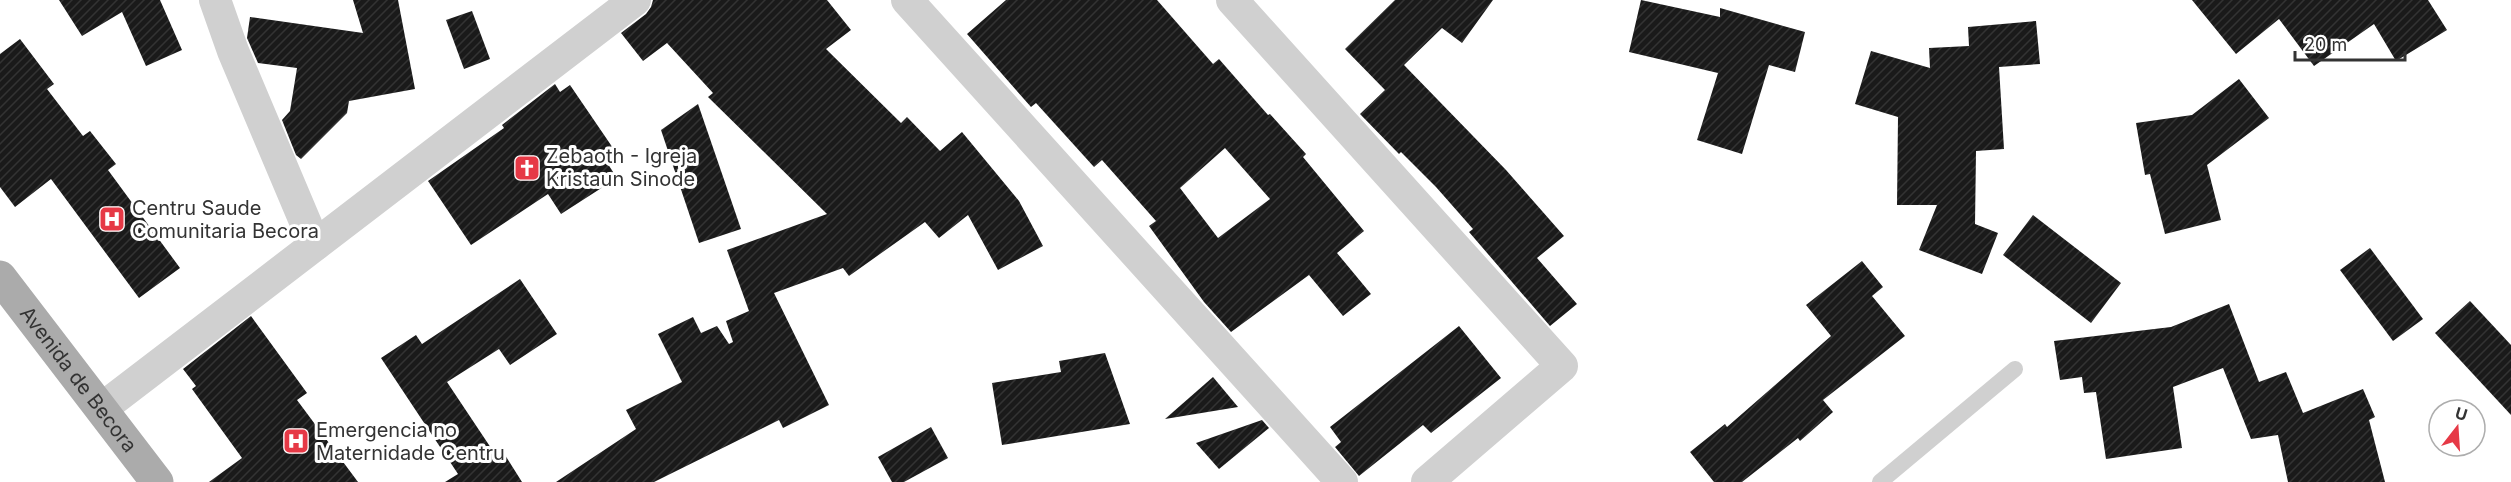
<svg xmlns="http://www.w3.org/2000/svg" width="2511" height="482" viewBox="0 0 2511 482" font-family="Inter,sans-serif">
<defs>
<pattern id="building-hatch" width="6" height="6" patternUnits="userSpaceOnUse" patternTransform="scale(1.5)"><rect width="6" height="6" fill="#1a1a1a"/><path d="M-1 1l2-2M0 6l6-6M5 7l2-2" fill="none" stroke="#333"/></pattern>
</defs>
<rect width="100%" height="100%" fill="#fff"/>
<g fill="url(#building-hatch)" fill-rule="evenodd">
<path d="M59 0H160L182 50 146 66 122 12 82 36Z"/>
<path d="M353 0H398L415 89 349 101 347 113 301 159 296 155 282 120 290 111 297 68 258 63 247 38 250 17 363 33Z"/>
<path d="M653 0H827L851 30 826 49 901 123 907 117 940 151 962 132 1019 201 1043 246 998 270 968 215 939 238 925 222 849 276 843 268 774 293 829 405 783 428 779 420 654 482H556L636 429 626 410 682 382 658 334 693 317 701 333 717 326 729 344 733 342 726 321 749 311 727 250 827 214 708 97 713 93 667 43 643 61 621 33 646 14 651 7Z"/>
<path d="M1006 0H1157L1213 64 1219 59 1268 115 1270 114 1306 154 1303 157 1364 231 1337 253 1371 294 1343 316 1309 275 1231 332 1204 302 1149 226 1156 221 1102 160 1094 167 1036 103 1031 107 967 34ZM1225 148 1270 199 1218 238 1180 188Z"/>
<path d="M1395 0H1493L1462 43 1442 28 1404 65 1506 170 1564 236 1537 258 1577 304 1550 326 1469 232 1473 229 1436 187 1401 152 1399 154 1360 114 1385 90 1345 49Z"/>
<path d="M1641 0 1720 17V8L1805 32 1795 72 1769 65 1742 154 1697 140 1718 73 1629 52Z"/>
<path d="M2192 0H2428L2447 30 2396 61 2374 24 2314 66 2279 19 2236 54Z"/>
<path d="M472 11 490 59 464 69 446 20Z"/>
<path d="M2036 21 2040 64 1999 67 2004 149 1976 151 1975 224 1998 233 1982 274 1919 250 1937 205H1897L1898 117 1855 104 1871 51 1930 68 1929 48 1969 46 1968 27Z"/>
<path d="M20 39 54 84 47 89 83 136 90 131 116 164 108 170 180 268 139 298 51 179 15 207 0 187V54Z"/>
<path d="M2239 79 2269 118 2207 165 2221 220 2165 234 2150 174 2145 175 2136 123 2192 115Z"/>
<path d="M555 84 560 92 570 85 615 151 604 158 617 178 561 214 548 194 471 245 428 181 504 128 502 125Z"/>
<path d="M698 104 741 229 699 243 661 130Z"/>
<path d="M2033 215 2121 283 2091 323 2003 255Z"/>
<path d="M2370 248 2423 319 2393 341 2340 270Z"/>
<path d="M1862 261 1883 287 1872 296 1905 336 1823 400 1833 412 1800 441 1798 438 1742 482H1714L1690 452 1725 424 1727 427 1831 336 1806 305Z"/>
<path d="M520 279 557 334 510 365 499 349 447 382 493 451 500 447 522 482H445L458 474 381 358 416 335 422 344Z"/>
<path d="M2470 301 2511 345V415L2435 333Z"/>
<path d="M2229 304 2259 382 2286 372 2303 413 2363 389 2375 417 2369 420 2385 482H2288L2278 435 2251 439 2223 368 2173 387 2182 448 2106 459 2096 392 2084 393 2082 377 2060 380 2054 341 2171 327Z"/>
<path d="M251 316 307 393 297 400 358 482H209L242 458 192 389 196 386 183 369Z"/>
<path d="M1459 326 1501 378 1431 433 1423 425 1359 476 1335 447 1341 442 1330 427Z"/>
<path d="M1105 353 1130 424 1002 445 992 383 1061 372 1059 361Z"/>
<path d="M1213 377 1238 407 1165 419Z"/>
<path d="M1262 420 1269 428 1219 469 1196 443Z"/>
<path d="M931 427 948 458 904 482H892L878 457Z"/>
</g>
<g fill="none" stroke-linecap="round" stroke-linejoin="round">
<path stroke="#d0d0d0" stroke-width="16" d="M1880 482 2015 369"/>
<g stroke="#d0d0d0" stroke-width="32">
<path d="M215 0 233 51 315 245"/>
<path d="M907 0 1342 482"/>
<path d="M1232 0 1562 366 1427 482"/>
<path d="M101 409 635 0"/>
</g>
<path stroke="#ababab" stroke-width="33" id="s1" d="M0 277 157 482"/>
</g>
<defs>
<g id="church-square" transform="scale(1.35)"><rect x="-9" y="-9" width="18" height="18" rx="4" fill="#e63946" stroke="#fff"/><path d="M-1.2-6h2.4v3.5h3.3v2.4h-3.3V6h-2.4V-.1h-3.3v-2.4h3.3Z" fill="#fff"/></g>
<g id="hospital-square" transform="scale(1.35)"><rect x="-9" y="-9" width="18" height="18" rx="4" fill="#e63946" stroke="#fff"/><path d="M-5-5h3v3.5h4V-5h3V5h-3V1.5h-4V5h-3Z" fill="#fff"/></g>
</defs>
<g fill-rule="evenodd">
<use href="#church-square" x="527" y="168"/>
<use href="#hospital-square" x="112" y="219"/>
<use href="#hospital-square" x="296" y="441"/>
</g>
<g text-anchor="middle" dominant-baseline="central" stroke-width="6" stroke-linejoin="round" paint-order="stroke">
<g font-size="20" fill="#333" stroke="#fff" text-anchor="start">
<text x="546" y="156">Zebaoth - Igreja<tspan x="546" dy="23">Kristaun Sinode</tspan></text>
<text x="132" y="208">Centru Saude<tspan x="132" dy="23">Comunitaria Becora</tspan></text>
<text x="316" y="430">Emergencia no<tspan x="316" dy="23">Maternidade Centru</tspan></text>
</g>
<g font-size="20" fill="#333" stroke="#fff">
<text stroke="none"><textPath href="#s1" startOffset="129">Avenida de Becora</textPath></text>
</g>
</g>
<g transform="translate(2457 428) rotate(17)"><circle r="28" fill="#ffffff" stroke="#adadad" stroke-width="1.5"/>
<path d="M0-4.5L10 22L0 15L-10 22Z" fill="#e63946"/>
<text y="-9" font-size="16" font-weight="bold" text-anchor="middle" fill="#333333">U</text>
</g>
<path d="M2295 51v9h110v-9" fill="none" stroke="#333333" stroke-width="3"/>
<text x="2304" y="51" font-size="18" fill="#333333" stroke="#ffffff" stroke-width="4.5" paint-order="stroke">20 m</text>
</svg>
